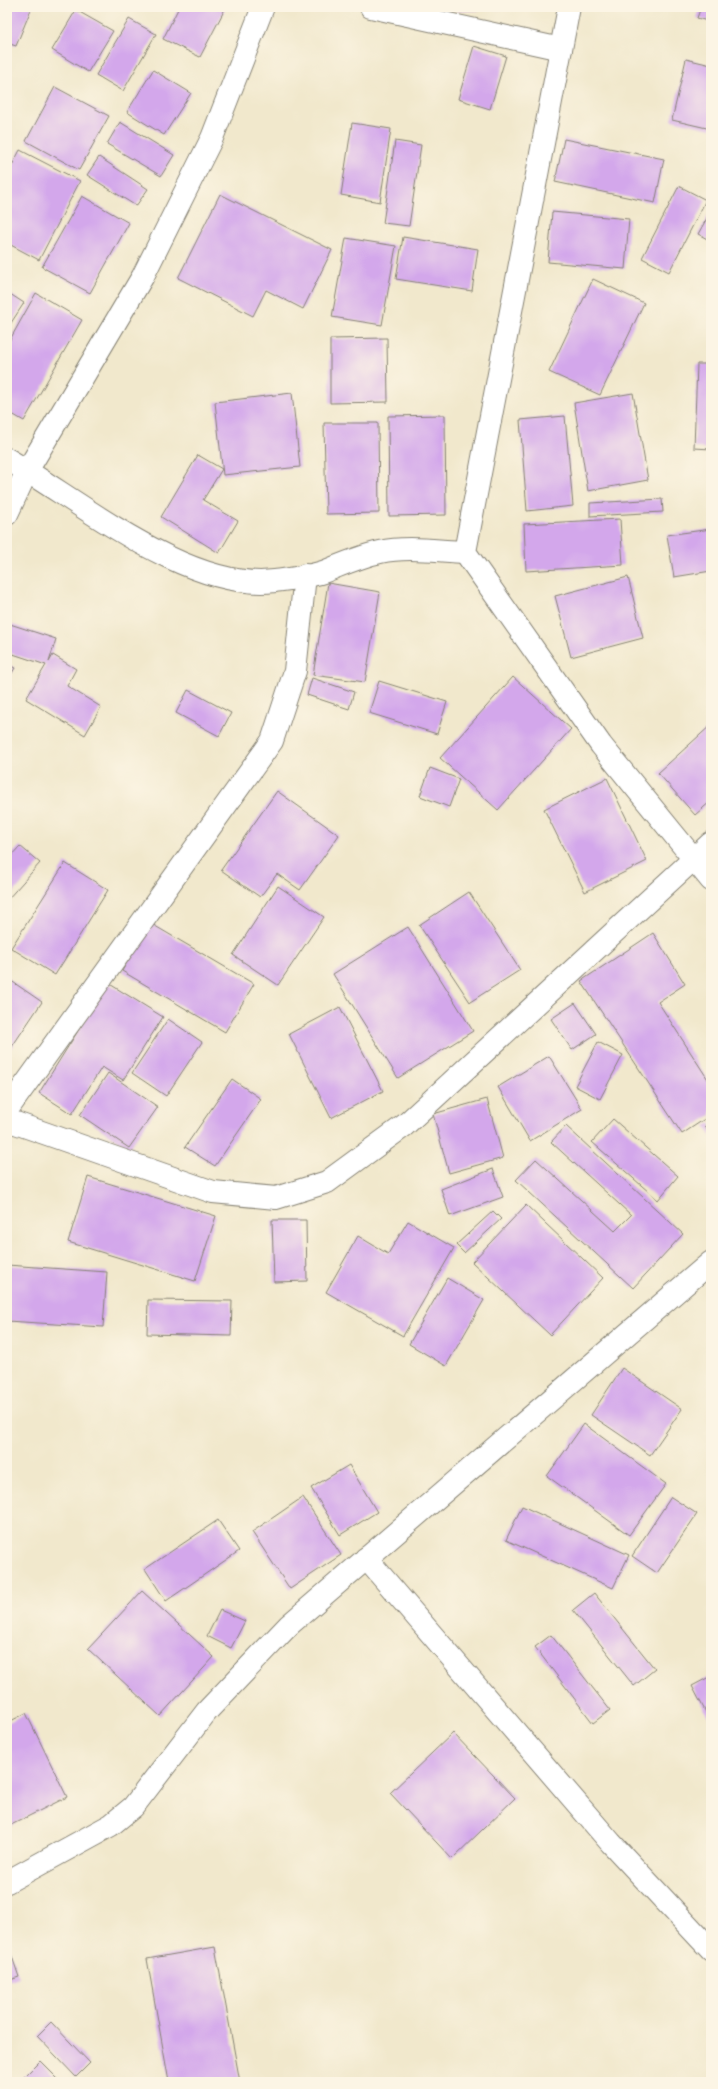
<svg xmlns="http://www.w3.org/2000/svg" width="718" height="2089" viewBox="0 0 718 2089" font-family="'Shantell Sans',sans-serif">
<rect width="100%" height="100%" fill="#fcf5e5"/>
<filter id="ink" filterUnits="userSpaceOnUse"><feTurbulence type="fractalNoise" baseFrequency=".025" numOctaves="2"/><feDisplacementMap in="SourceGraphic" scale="8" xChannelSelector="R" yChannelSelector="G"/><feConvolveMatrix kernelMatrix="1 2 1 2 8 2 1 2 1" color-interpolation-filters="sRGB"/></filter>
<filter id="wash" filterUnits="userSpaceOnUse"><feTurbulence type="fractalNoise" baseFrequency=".012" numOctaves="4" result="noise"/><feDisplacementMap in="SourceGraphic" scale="16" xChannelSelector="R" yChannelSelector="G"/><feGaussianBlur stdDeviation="0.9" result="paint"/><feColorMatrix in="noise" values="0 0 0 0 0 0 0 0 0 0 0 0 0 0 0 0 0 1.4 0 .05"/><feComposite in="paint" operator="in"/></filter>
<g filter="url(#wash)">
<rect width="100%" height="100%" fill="#f1e8cc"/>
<g id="blocks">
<g fill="#d3a7eb">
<path d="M7 7H32L16 46 7 43Z"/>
<path d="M179 7H226L200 57 163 39Z"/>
<path d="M456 7H512V9L456 11Z"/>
<path d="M701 7H711V22L697 18Z"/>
<path d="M76 10 113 31 88 72 52 50Z"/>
<path d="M129 19 156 34 123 91 96 75Z"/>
<path d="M474 46 506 56 490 109 458 99Z"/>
<path d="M686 59 711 65V129L672 120Z"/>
<path d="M153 70 191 93 164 135 127 112Z"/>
<path d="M55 87 109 116 79 170 26 141Z"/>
<path d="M120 122 174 155 161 176 107 144Z"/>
<path d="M352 123 391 129 380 202 341 195Z"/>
<path d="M564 139 664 159 655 203 555 182Z"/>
<path d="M395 141 421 145 409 226 383 223Z"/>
<path d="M20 150 80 181 39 260 7 243V175Z"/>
<path d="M99 157 148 189 136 206 87 175Z"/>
<path d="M679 186 706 200 669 272 642 258Z"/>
<path d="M220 194 332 250 303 309 266 290 253 316 178 278Z"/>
<path d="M82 196 129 223 90 293 42 267Z"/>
<path d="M711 211V241L698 234Z"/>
<path d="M552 212 629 219 625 269 548 262Z"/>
<path d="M403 237 478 249 472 291 396 279Z"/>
<path d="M346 238 396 246 382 325 332 317Z"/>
<path d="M593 279 644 303 600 395 549 372Z"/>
<path d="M7 292 24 303 7 329Z"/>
<path d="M36 293 82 320 24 421 7 411V345Z"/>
<path d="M387 338 388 402 330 403V339Z"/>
<path d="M697 364H711V449L694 448Z"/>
<path d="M292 393 300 467 223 475 215 402Z"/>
<path d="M633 393 648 480 588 491 574 403Z"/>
<path d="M445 415 446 515 389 516 388 416Z"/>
<path d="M565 416 573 506 527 511 520 420Z"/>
<path d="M324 423H378L379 513 326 514Z"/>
<path d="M198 455 222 469 203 500 238 521 219 553 161 517Z"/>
<path d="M662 499 663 512 590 516V503Z"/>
<path d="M620 519 623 565 526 571 524 524Z"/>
<path d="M711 529V571L674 577 667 535Z"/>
<path d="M628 577 643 638 571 657 555 596Z"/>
<path d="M328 583 380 592 365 682 313 675Z"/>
<path d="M7 623 56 639 49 662 53 655 76 669 67 686 101 707 85 735 26 699 46 665 7 652Z"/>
<path d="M7 664 15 668 7 681Z"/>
<path d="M513 677 571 729 498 810 440 758Z"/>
<path d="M312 678 354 692 349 709 307 695Z"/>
<path d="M379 681 447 702 437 734 369 713Z"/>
<path d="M188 690 231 713 219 736 176 713Z"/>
<path d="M711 725V801L695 815 658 773Z"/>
<path d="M430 768 459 779 449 807 420 796Z"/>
<path d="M607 778 647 861 585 892 544 809Z"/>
<path d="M277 791 339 835 300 890 277 874 260 897 221 870Z"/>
<path d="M20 846 40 863 7 900V860Z"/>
<path d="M65 863 108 890 55 975 11 948Z"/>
<path d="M278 886 324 917 278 985 233 955Z"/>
<path d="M469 892 520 970 470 1002 419 925Z"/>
<path d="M150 923 254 984 225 1032 122 971Z"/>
<path d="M408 927 473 1031 398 1078 333 974Z"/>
<path d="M653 933 685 984 658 1002 711 1084V1115L682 1134 581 981Z"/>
<path d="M7 978 42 1002 7 1054Z"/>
<path d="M108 983 163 1017 123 1080 102 1067 72 1114 39 1093Z"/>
<path d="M575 1003 596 1034 572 1050 551 1019Z"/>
<path d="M340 1007 383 1091 331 1118 289 1034Z"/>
<path d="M168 1019 202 1042 166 1096 132 1073Z"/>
<path d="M598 1042 623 1055 600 1099 575 1086Z"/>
<path d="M549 1056 582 1109 530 1141 498 1087Z"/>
<path d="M108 1073 158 1107 129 1148 80 1115Z"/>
<path d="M232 1079 261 1099 215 1166 185 1147Z"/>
<path d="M487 1099 503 1158 449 1173 433 1114Z"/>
<path d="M613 1119 678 1176 658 1200 592 1142Z"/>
<path d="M711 1123V1136L705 1126Z"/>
<path d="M566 1126 683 1234 633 1288 516 1180 536 1159 615 1231 631 1215 551 1142Z"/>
<path d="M493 1169 503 1197 450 1216 441 1189Z"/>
<path d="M88 1177 216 1216 195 1281 68 1242Z"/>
<path d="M526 1205 603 1278 550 1335 472 1262Z"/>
<path d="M493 1211 501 1219 464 1253 456 1245Z"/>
<path d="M272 1220H306L307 1281 274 1282Z"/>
<path d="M408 1221 454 1248 403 1336 326 1292 358 1236 388 1254Z"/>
<path d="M7 1265 107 1272 103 1327 7 1321Z"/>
<path d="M447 1278 484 1300 446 1366 409 1344Z"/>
<path d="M148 1300 232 1301 231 1336 147 1334Z"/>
<path d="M622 1368 682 1409 650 1455 591 1415Z"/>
<path d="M584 1424 666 1484 629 1535 547 1476Z"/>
<path d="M349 1465 377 1512 340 1535 311 1488Z"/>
<path d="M303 1497 341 1555 290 1589 252 1532Z"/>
<path d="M671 1497 697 1514 657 1573 632 1556Z"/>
<path d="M522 1506 629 1555 613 1588 506 1540Z"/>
<path d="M218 1520 239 1551 166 1601 145 1569Z"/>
<path d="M142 1591 214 1657 160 1716 88 1649Z"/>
<path d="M594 1593 655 1669 634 1686 573 1610Z"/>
<path d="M220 1610 245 1621 231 1648 207 1636Z"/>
<path d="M551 1635 610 1710 593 1723 535 1647Z"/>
<path d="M711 1676V1722L692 1686Z"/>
<path d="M26 1713 67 1797 7 1827V1723Z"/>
<path d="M453 1733 515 1798 452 1859 390 1793Z"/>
<path d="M7 1942 19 1977 7 1981Z"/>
<path d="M215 1947 240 2082H169L147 1959Z"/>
<path d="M51 2022 90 2063 76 2077 37 2036Z"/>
<path d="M40 2061 61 2082H19Z"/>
</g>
</g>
</g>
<g filter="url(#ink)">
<use href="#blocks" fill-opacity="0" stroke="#868274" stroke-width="1"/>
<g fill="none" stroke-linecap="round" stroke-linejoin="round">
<g stroke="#868274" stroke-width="24">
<g id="minor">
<path d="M371 7 561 49"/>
<path d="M569 7 465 552 601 745 711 880"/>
<path d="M7 459C80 501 188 592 275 581 290 579 308 577 323 572 341 565 361 556 380 552 407 546 437 551 465 552"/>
<path d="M7 514 27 471 143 276 212 138 263 7"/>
<path d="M7 1110 272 741 295 671 305 575"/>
<path d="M7 1120 213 1192 276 1198 327 1182 405 1125 711 843"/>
<path d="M366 1558 611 1843 711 1950"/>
<path d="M7 1882 111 1825 133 1807 207 1711 289 1625 711 1262"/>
</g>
</g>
<use href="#minor" stroke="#fff" stroke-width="22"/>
</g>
</g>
<rect width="718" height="2089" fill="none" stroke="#fcf5e5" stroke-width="24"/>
</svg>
